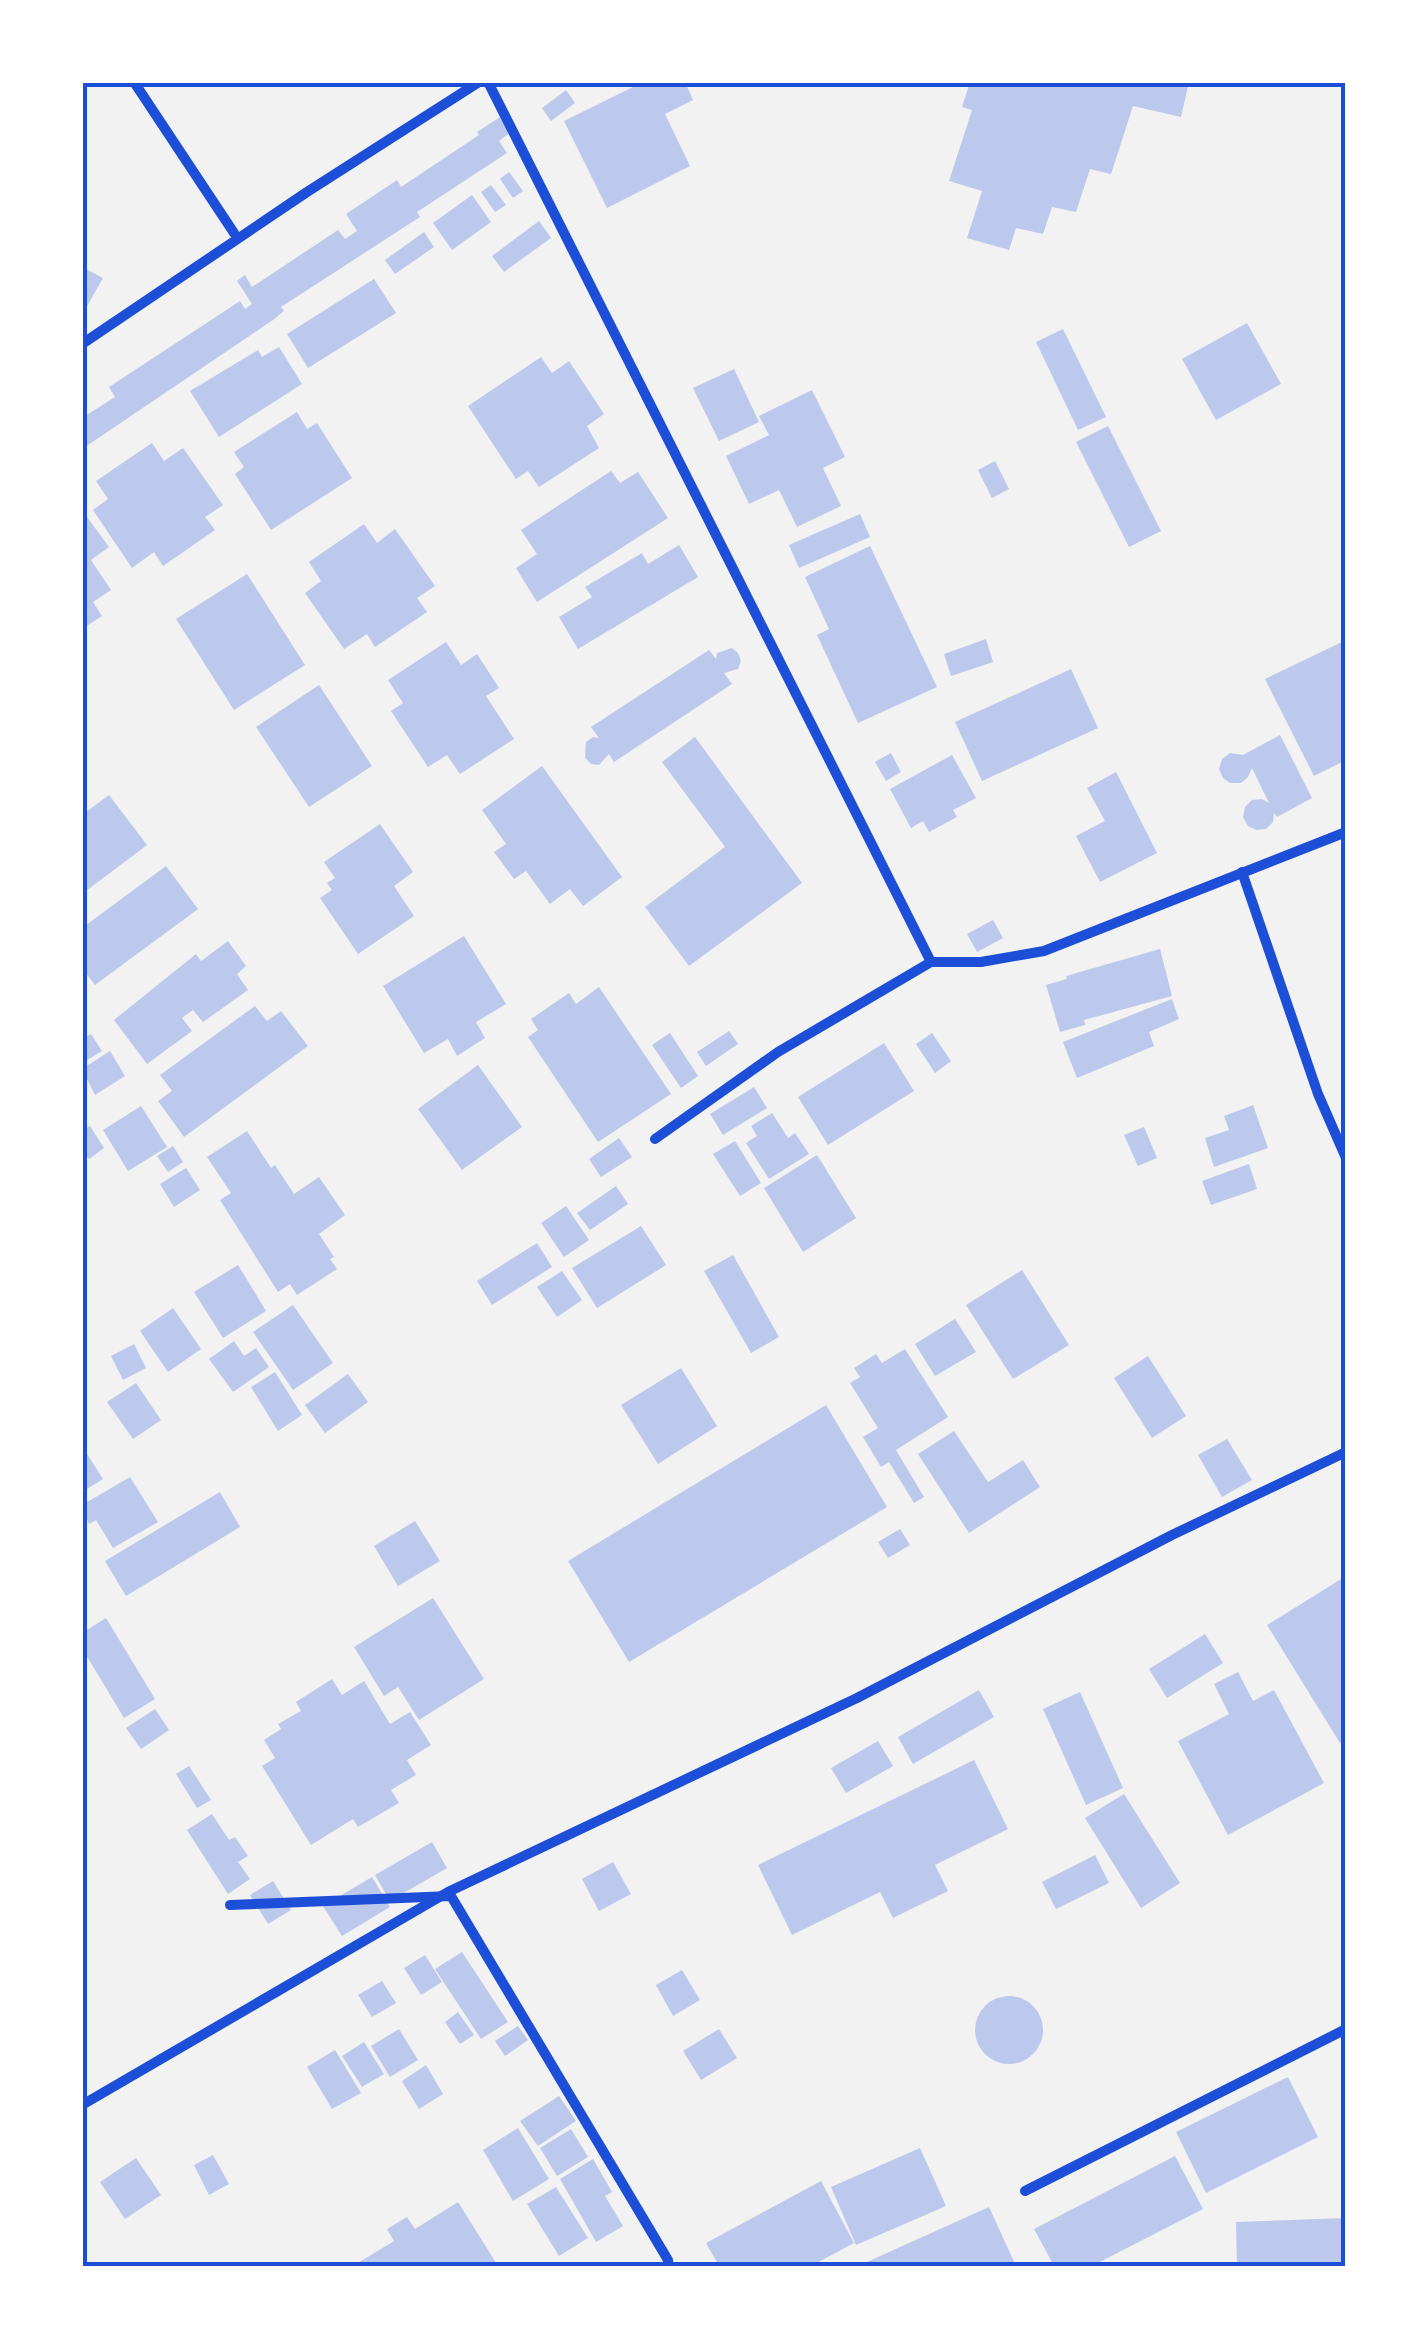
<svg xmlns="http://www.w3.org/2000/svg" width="1428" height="2349" viewBox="0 0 1428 2349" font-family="Signika,sans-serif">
<rect width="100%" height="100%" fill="#f2f2f2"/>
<g fill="#bdc9ec">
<path d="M643 82H685L693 100 665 114 690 166 607 208 564 121Z"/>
<path d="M970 82H1189L1181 117 1133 106 1111 174 1090 169 1076 212 1052 207 1043 234 1016 228 1009 250 967 238 982 191 949 181 972 110 962 107Z"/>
<path d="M566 90 575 103 551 121 542 108Z"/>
<path d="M500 117 510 133 499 141 507 153 417 212 420 217 281 307 284 311 273 320 82 449V418L115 397 109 387 240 301 245 309 252 304 237 281 245 275 252 287 338 230 345 239 357 231 346 214 397 180 401 187 479 135 477 132Z"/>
<path d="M509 172 523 191 513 198 500 179Z"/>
<path d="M491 185 506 205 495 212 481 192Z"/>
<path d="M472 195 491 222 452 250 433 223Z"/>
<path d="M539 221 551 238 504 272 492 256Z"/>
<path d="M424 232 434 247 395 274 385 260Z"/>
<path d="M82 267 103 278 82 315Z"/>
<path d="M374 279 396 313 308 368 287 334Z"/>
<path d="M1247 323 1281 384 1216 420 1182 359Z"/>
<path d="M1063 329 1106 417 1078 430 1036 342Z"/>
<path d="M279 347 302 384 219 437 190 391 258 350 262 357Z"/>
<path d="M541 357 552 373 569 361 604 414 587 426 599 448 539 487 528 471 516 479 468 406Z"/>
<path d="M734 369 759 422 719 441 693 388Z"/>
<path d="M812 390 845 457 823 468 841 506 797 527 779 490 749 504 726 456 769 435 759 416Z"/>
<path d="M297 412 307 429 317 423 352 478 271 530 235 474 244 467 234 452Z"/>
<path d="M1108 426 1161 531 1129 547 1076 442Z"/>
<path d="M152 443 164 461 183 448 223 505 205 517 215 530 163 566 154 552 132 568 93 510 108 499 96 481Z"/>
<path d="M995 461 1009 489 992 498 978 470Z"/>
<path d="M611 471 620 483 638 472 668 518 537 602 516 568 537 554 521 530Z"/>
<path d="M82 510 109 547 91 560 111 590 93 602 102 616 82 629Z"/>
<path d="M860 514 870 537 799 568 789 545Z"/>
<path d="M364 524 377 543 395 529 435 586 417 598 427 612 375 647 367 634 344 649 305 593 321 581 309 562Z"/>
<path d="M679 545 698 577 578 649 559 617 592 597 585 587 642 553 648 564Z"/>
<path d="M870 546 937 687 858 723 817 635 829 629 805 577Z"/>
<path d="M247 574 305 665 234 710 176 619Z"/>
<path d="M986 639 993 662 951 676 944 654Z"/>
<path d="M1346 640V760L1314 776 1265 679Z"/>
<path d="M446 642 461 665 477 654 499 688 486 696 514 739 460 774 447 755 428 767 391 711 403 703 388 680Z"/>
<path d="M732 648 738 653 741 661 738 669 724 673 732 684 614 762 609 754 599 765 591 764 585 758 586 742 593 737 599 738 591 727 709 650 716 659 717 653Z"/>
<path d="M1071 669 1098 728 982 781 955 722Z"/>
<path d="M319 685 372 766 309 807 256 727Z"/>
<path d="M1280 735 1312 798 1277 817 1274 813 1273 822 1266 829 1256 830 1248 826 1243 817 1245 807 1252 800 1262 799 1269 803 1252 768 1248 777 1241 783H1230L1223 778 1219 769 1222 759 1230 753 1243 755Z"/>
<path d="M695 737 802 883 689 966 645 907 725 847 662 762Z"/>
<path d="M891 753 901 772 886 781 875 762Z"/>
<path d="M952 755 976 798 953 810 957 817 929 832 923 821 911 828 890 789Z"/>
<path d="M542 766 622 877 583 906 570 889 550 904 526 871 514 879 494 852 506 844 482 810Z"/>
<path d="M1116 772 1157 853 1100 882 1076 836 1105 821 1087 788Z"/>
<path d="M109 795 147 845 82 894V815Z"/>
<path d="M380 824 413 872 394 886 414 916 358 954 320 898 332 890 327 883 335 878 324 862Z"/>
<path d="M166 866 198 909 95 985 82 968V928Z"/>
<path d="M993 920 1003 938 977 952 967 934Z"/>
<path d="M464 936 506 1004 476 1022 485 1038 457 1056 448 1039 424 1053 383 986Z"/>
<path d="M228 941 246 966 237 974 248 990 203 1022 193 1010 182 1018 192 1031 147 1064 114 1020 196 954 201 961Z"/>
<path d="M1160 949 1172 996 1084 1020 1085 1025 1060 1032 1046 985 1067 979 1066 976Z"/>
<path d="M599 987 671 1094 598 1142 528 1037 538 1030 531 1019 569 993 576 1004Z"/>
<path d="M1172 999 1179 1019 1149 1032 1154 1046 1077 1078 1063 1042Z"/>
<path d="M255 1006 267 1021 281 1011 308 1046 184 1137 158 1101 172 1091 160 1075Z"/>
<path d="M729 1031 738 1044 706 1066 697 1052Z"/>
<path d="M670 1033 698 1076 681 1088 652 1045Z"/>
<path d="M932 1033 951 1061 935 1073 916 1044Z"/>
<path d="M91 1034 102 1051 82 1063V1039Z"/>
<path d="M884 1043 914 1091 828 1145 798 1097Z"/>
<path d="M110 1051 125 1076 95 1095 82 1069Z"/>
<path d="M478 1065 522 1127 462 1170 418 1109Z"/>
<path d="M754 1087 767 1108 723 1135 710 1114Z"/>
<path d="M1253 1105 1268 1148 1214 1167 1205 1138 1229 1130 1224 1116Z"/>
<path d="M141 1106 167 1147 128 1171 103 1130Z"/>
<path d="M772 1113 788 1138 795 1133 809 1154 769 1179 746 1143 757 1136 751 1126Z"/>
<path d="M90 1126 104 1148 89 1159 82 1149V1131Z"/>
<path d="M1144 1127 1157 1158 1138 1166 1124 1135Z"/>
<path d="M247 1131 271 1168 275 1165 294 1194 319 1177 345 1215 319 1234 334 1257 330 1259 337 1269 297 1295 290 1284 278 1292 220 1200 231 1193 207 1157Z"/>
<path d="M619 1138 632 1157 601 1177 589 1159Z"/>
<path d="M735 1141 761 1183 740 1196 713 1154Z"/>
<path d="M173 1146 183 1162 168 1172 157 1156Z"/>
<path d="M817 1155 856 1218 803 1252 764 1188Z"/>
<path d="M1249 1164 1257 1189 1211 1205 1202 1181Z"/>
<path d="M186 1168 200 1190 174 1207 160 1184Z"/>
<path d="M616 1186 628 1204 590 1230 577 1213Z"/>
<path d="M566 1206 589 1240 564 1257 541 1223Z"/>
<path d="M641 1226 666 1265 597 1308 572 1268Z"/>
<path d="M537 1243 552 1267 492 1305 477 1281Z"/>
<path d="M733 1255 779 1337 751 1353 704 1271Z"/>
<path d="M238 1265 266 1311 223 1338 194 1292Z"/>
<path d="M1022 1270 1069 1345 1013 1379 966 1305Z"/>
<path d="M562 1271 582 1300 557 1317 537 1287Z"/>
<path d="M293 1305 333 1363 293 1390 253 1332Z"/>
<path d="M173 1308 201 1349 168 1372 140 1331Z"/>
<path d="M955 1319 976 1352 935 1376 915 1344Z"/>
<path d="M234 1341 244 1356 256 1348 269 1367 233 1392 209 1359Z"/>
<path d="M134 1344 146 1368 123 1380 111 1356Z"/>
<path d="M905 1349 948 1417 896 1450 924 1497 914 1503 889 1462 881 1467 863 1437 878 1428 850 1383 860 1377 854 1368 876 1354 882 1363Z"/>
<path d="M1148 1356 1186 1416 1152 1438 1114 1378Z"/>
<path d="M681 1368 717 1426 658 1464 621 1405Z"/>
<path d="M275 1372 302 1415 278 1431 251 1387Z"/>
<path d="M348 1374 368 1402 325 1433 305 1405Z"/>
<path d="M136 1383 161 1420 133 1439 107 1402Z"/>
<path d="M826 1405 887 1507 629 1662 568 1561Z"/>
<path d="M954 1431 988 1482 1023 1460 1040 1487 969 1533 918 1454Z"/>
<path d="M1227 1439 1252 1480 1222 1497 1198 1455Z"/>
<path d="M82 1446 103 1479 82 1492Z"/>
<path d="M130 1477 158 1522 113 1548 96 1520 89 1524 82 1505Z"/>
<path d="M220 1492 240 1527 126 1596 105 1561Z"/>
<path d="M415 1521 440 1561 398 1586 374 1546Z"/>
<path d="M900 1529 910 1545 888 1558 878 1542Z"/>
<path d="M1346 1576V1739L1340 1743 1267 1625Z"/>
<path d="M433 1598 484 1679 419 1720 398 1687 384 1696 354 1647Z"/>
<path d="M106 1618 155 1699 124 1718 82 1648V1633Z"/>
<path d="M1205 1634 1223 1663 1167 1698 1149 1669Z"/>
<path d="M1238 1672 1253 1701 1274 1690 1324 1783 1228 1835 1178 1741 1229 1714 1214 1684Z"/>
<path d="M332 1679 342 1695 364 1681 390 1724 410 1712 431 1745 407 1760 416 1775 391 1790 399 1803 358 1827 353 1819 311 1845 262 1766 275 1758 264 1740 281 1729 278 1724 301 1711 296 1702Z"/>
<path d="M979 1690 994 1717 913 1764 898 1737Z"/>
<path d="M1080 1692 1123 1788 1086 1805 1043 1709Z"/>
<path d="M155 1709 169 1730 141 1749 126 1728Z"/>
<path d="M878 1741 893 1766 846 1793 831 1768Z"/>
<path d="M974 1760 1008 1829 935 1865 948 1891 893 1918 880 1892 792 1935 758 1865Z"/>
<path d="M189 1766 211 1800 197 1808 176 1774Z"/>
<path d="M1124 1794 1180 1883 1141 1908 1085 1818Z"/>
<path d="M212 1814 229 1840 235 1837 248 1856 238 1862 250 1879 228 1894 187 1830Z"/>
<path d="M432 1842 447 1868 390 1901 375 1875Z"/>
<path d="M1095 1855 1109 1883 1056 1909 1042 1882Z"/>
<path d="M613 1862 631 1894 599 1911 582 1879Z"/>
<path d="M372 1877 390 1907 342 1936 323 1906Z"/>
<path d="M273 1881 291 1910 268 1924 250 1895Z"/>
<path d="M462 1952 508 2022 481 2039 435 1969Z"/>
<path d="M425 1955 442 1982 421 1995 404 1968Z"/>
<path d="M682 1970 700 2000 673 2016 656 1985Z"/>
<path d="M382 1981 396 2003 372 2017 358 1995Z"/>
<circle cx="1009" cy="2030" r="34"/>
<path d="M458 2012 474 2035 460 2044 445 2022Z"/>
<path d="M518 2026 528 2040 505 2056 495 2041Z"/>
<path d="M399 2029 418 2060 390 2077 371 2046Z"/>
<path d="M719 2029 737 2058 701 2080 683 2051Z"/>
<path d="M364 2042 384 2074 362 2087 342 2056Z"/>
<path d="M335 2050 361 2093 332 2109 307 2067Z"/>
<path d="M426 2065 443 2094 419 2109 402 2081Z"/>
<path d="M1288 2077 1318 2137 1206 2193 1176 2132Z"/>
<path d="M559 2096 576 2121 538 2146 520 2121Z"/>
<path d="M518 2128 549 2179 513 2201 483 2150Z"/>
<path d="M571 2129 588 2157 557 2176 540 2148Z"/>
<path d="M920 2148 946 2206 856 2245 831 2187Z"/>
<path d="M213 2155 229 2184 209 2195 194 2165Z"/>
<path d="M1175 2156 1203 2209 1092 2266H1054L1034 2229Z"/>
<path d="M136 2158 161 2195 125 2219 100 2182Z"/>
<path d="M593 2159 612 2192 605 2196 623 2226 596 2242 560 2179Z"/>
<path d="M821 2181 854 2243 811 2266H719L706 2243Z"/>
<path d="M556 2187 588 2238 559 2256 527 2204Z"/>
<path d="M458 2202 498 2266H353L394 2241 387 2229 407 2217 415 2229Z"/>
<path d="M989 2207 1016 2266H858Z"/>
<path d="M1346 2218V2266H1237L1236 2222Z"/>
</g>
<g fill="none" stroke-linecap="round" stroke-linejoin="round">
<g stroke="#1d4ed8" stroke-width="10">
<path d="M134 82 234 233"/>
<path d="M488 82 931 962"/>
<path d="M82 344 307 192 479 82"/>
<path d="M1242 872 1318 1094 1346 1158"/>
<path d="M655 1139 778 1052 931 962H981L1044 951 1346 832"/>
<path d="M230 1905 451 1896 668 2260V2266"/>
<path d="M82 2105 448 1892 857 1698 1172 1535 1346 1452"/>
<path d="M1025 2191 1346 2029"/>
</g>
</g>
<rect width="1428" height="2349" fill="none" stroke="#ffffff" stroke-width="170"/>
<rect x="85" y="85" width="1258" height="2179" fill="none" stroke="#1d4ed8" stroke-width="4"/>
</svg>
